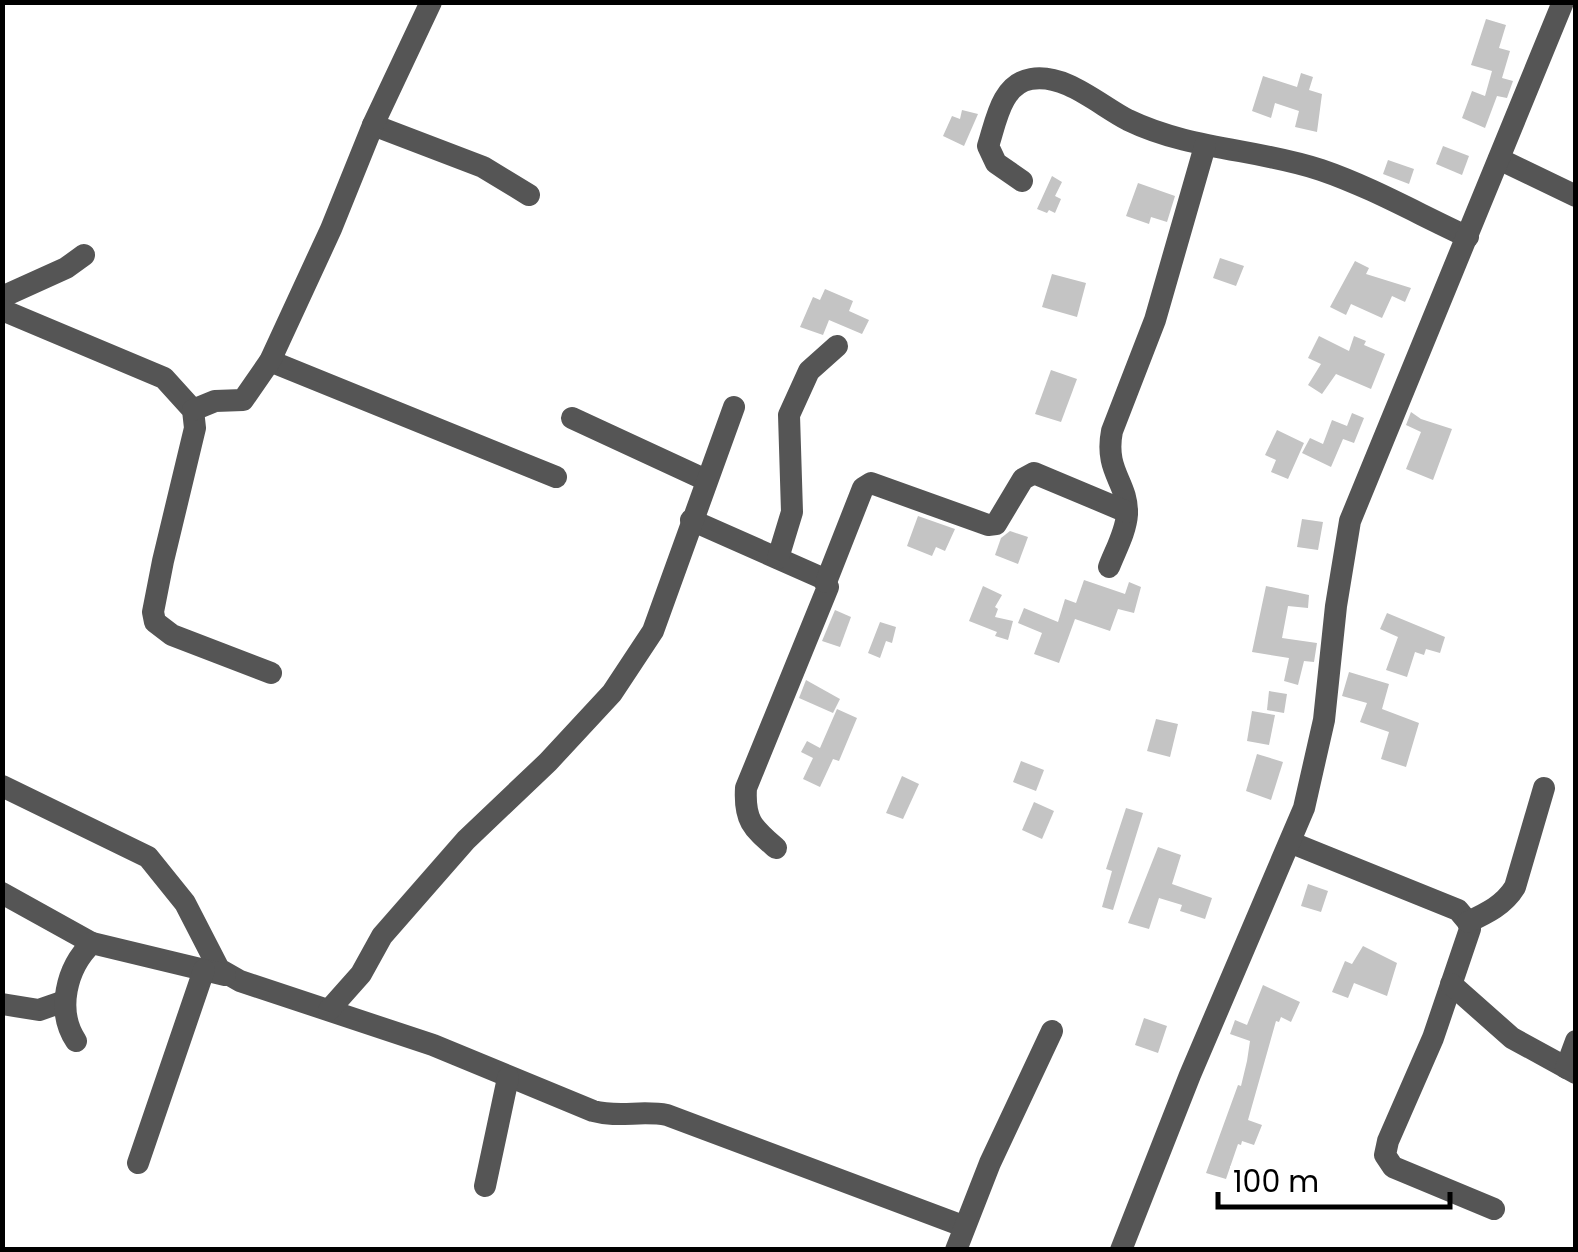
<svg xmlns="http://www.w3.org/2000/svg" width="1578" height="1252" viewBox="0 0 1578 1252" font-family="Poppins,sans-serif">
<rect width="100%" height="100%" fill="#fff"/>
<g fill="#c4c4c4">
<path d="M1486 19 1506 25 1499 48 1510 51 1502 78 1513 81 1507 98 1497 96 1485 128 1462 118 1472 91 1485 96 1492 71 1471 65Z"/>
<path d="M1301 73 1313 77 1309 90 1322 94 1317 132 1295 127 1299 111 1275 103 1271 118 1252 111 1263 76 1297 87Z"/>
<path d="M962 110 978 114 964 146 943 136 952 116 960 119Z"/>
<path d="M1443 146 1469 156 1462 175 1436 164Z"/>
<path d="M1388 160 1414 169 1409 184 1383 174Z"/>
<path d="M1052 176 1062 182 1055 196 1061 199 1055 213 1049 210 1047 213 1037 209Z"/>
<path d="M1138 183 1175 196 1167 222 1151 217 1149 224 1126 216Z"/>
<path d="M1220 258 1244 266 1236 286 1213 278Z"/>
<path d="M1355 261 1369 268 1366 274 1411 288 1405 302 1392 296 1382 318 1351 304 1346 315 1330 307Z"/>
<path d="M1052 274 1086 283 1077 317 1042 307Z"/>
<path d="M825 289 853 301 849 311 869 320 862 334 829 320 823 335 800 327 813 297 820 300Z"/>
<path d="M1319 336 1349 351 1354 336 1366 341 1364 345 1385 354 1371 389 1336 374 1322 394 1308 385 1321 364 1308 358Z"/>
<path d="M1051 370 1077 379 1061 422 1035 414Z"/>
<path d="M1411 412 1421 419 1452 429 1433 480 1406 469 1421 432 1406 425Z"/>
<path d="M1352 413 1364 418 1354 443 1343 439 1331 467 1302 453 1310 438 1323 444 1332 420 1347 426Z"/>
<path d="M1277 430 1304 443 1288 479 1271 472 1276 460 1265 455Z"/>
<path d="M918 516 955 529 945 551 936 547 932 556 907 546Z"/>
<path d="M1302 519 1323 522 1318 550 1297 547Z"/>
<path d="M1010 531 1028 537 1018 564 995 555 1001 538Z"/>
<path d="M1084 580 1125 594 1129 582 1141 587 1134 613 1118 609 1110 631 1075 619 1059 663 1034 654 1042 633 1018 623 1024 608 1058 622 1065 599 1076 603Z"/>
<path d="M983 586 1002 595 995 607 998 609 995 617 1013 621 1008 640 995 636 997 632 969 621Z"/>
<path d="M1266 586 1309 595 1308 608 1288 606 1282 638 1317 643 1314 662 1304 661 1298 685 1284 681 1289 658 1252 652Z"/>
<path d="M835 610 851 617 840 647 822 641Z"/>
<path d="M1387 613 1445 637 1440 653 1426 649 1424 655 1415 652 1407 677 1386 670 1398 637 1380 629Z"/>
<path d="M880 622 896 627 892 643 886 641 880 658 868 653Z"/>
<path d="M1349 672 1389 684 1382 709 1419 723 1406 767 1381 759 1389 732 1360 722 1367 703 1342 696Z"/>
<path d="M806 680 840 699 833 713 799 698Z"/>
<path d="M1269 691 1287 694 1284 713 1267 710Z"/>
<path d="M837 709 857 718 839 761 833 759 820 787 803 779 813 758 801 752 807 741 820 748Z"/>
<path d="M1252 711 1275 715 1269 745 1247 741Z"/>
<path d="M1156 719 1178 724 1170 757 1147 751Z"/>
<path d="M1257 754 1283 762 1271 800 1246 791Z"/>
<path d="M1021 761 1044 770 1036 791 1013 782Z"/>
<path d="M902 776 919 784 903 819 886 813Z"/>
<path d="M1034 802 1054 811 1042 839 1022 830Z"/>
<path d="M1126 808 1143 813 1113 910 1102 907 1112 871 1106 869Z"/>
<path d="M1158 847 1181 855 1172 884 1212 898 1205 919 1180 911 1182 905 1159 898 1149 929 1128 923Z"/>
<path d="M1308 884 1328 891 1321 912 1301 906Z"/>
<path d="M1363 946 1397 963 1387 996 1354 983 1348 998 1332 992 1345 961 1352 964Z"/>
<path d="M1263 985 1300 1002 1291 1022 1281 1017 1279 1022 1276 1021 1248 1120 1262 1125 1254 1145 1242 1141 1241 1145 1238 1144 1226 1179 1206 1173 1238 1085 1241 1086 1247 1061 1250 1041 1230 1034 1235 1020 1247 1025Z"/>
<path d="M1144 1018 1167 1026 1158 1053 1135 1045Z"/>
</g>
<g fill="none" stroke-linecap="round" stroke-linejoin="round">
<g stroke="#555" stroke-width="22">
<path d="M373 125 483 167 529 195"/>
<path d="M1499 159 1576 196"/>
<path d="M1022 181 996 163 988 146C996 122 1001 84 1031 79 1065 73 1099 105 1128 120 1190 150 1259 149 1321 170 1371 187 1420 215 1468 237"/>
<path d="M2 297 66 268 84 255"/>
<path d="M2 310 164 378 193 410 195 428 163 561 153 612 155 622 172 635 271 673"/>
<path d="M270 361 556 477"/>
<path d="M193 410 215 401 243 400 270 361 331 229 373 125 431 2"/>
<path d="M572 418 706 480"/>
<path d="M691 520 822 578 828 587 746 788C744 821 753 828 776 848"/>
<path d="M778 558 792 512 789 415 809 371 837 346"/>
<path d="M1109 567C1115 551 1126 532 1127 514 1128 482 1104 472 1112 431L1155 320 1205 146"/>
<path d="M826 582 863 488 871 483 988 525 996 524 1023 479 1034 473 1127 512"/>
<path d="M2 786 148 857 185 903 219 969 240 981 433 1045 593 1111C618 1118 642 1110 667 1115L963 1226"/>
<path d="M1292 843 1458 910 1468 922 1470 929 1433 1038 1388 1141 1385 1155 1393 1167 1494 1209"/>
<path d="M2 893 92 943"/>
<path d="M1468 922C1487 913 1504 905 1515 887L1544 788"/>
<path d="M1451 984 1512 1038 1576 1073"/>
<path d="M2 1004 39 1010 65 1001"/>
<path d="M329 1010 361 974 382 936 466 840 548 762 612 693 653 631 734 407"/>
<path d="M76 1041C56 1011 66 968 92 943L225 975"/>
<path d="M1566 1068 1576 1041"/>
<path d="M138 1163 204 970"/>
<path d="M485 1186 508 1078"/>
<path d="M956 1250 990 1163 1052 1031"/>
<path d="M1121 1250 1190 1075 1304 808 1324 720 1336 606 1350 521 1563 2"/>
</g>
</g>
<rect width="1578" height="1252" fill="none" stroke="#000000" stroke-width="10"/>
<path d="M1218 1192v15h232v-15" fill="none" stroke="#000000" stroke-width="5"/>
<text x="1233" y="1192" font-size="30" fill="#000000" stroke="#ffffff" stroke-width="8" paint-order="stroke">100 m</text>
</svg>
